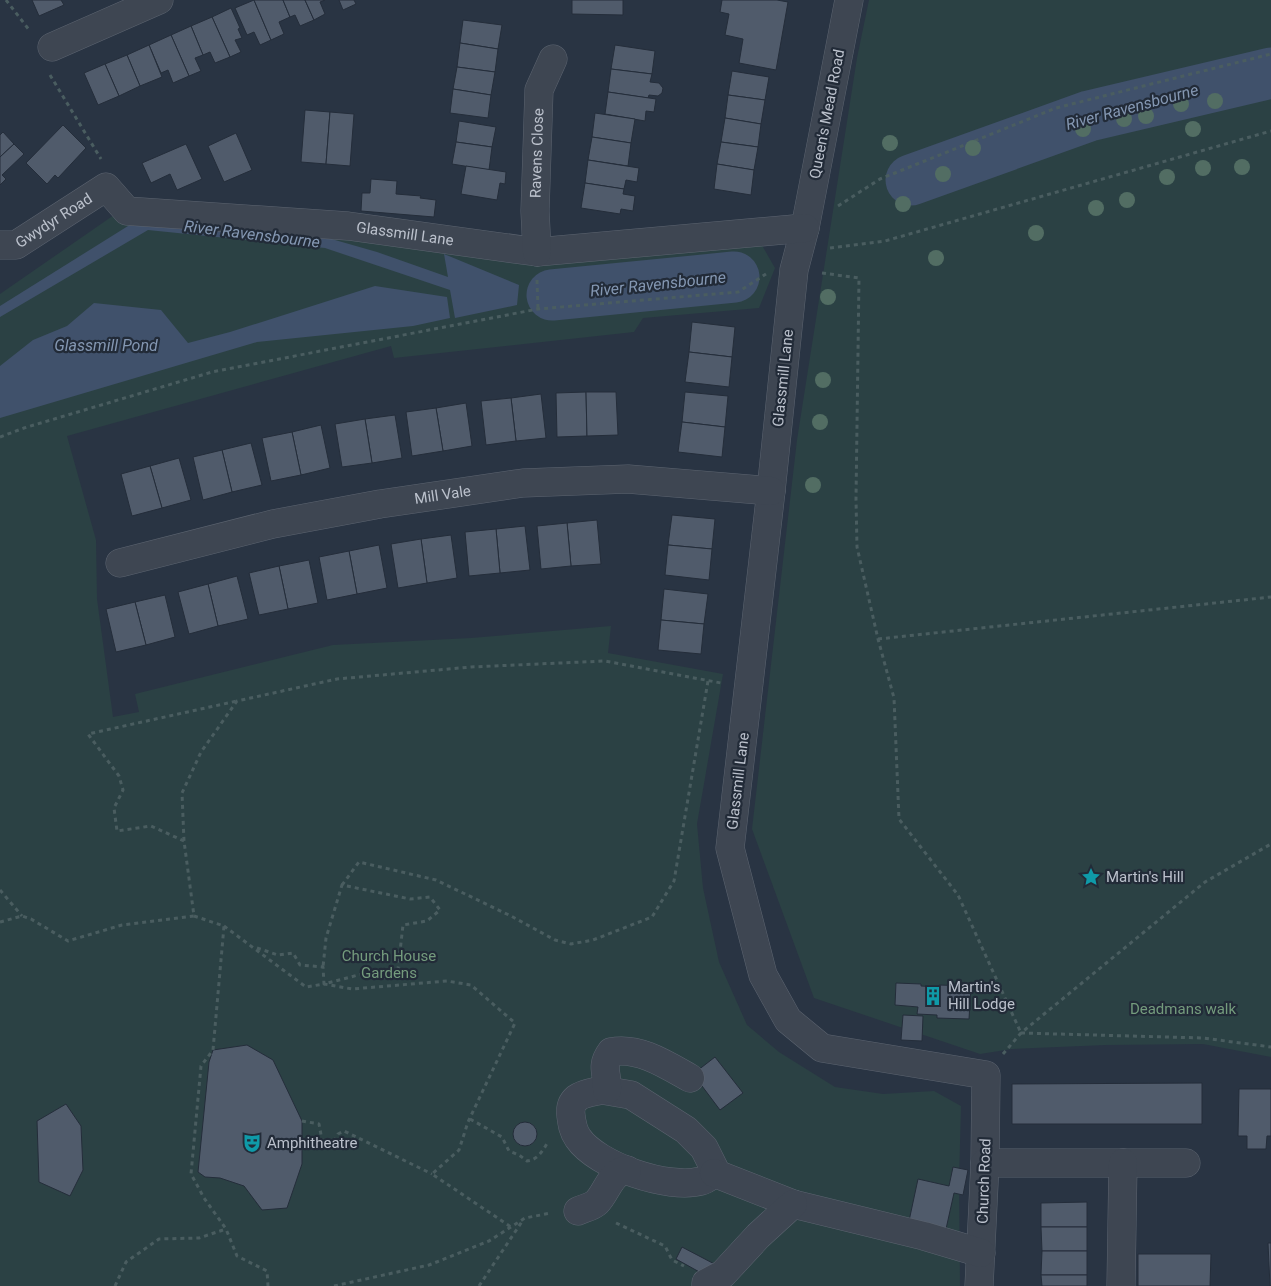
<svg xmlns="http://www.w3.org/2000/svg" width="1271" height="1286" viewBox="0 0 1271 1286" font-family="Roboto,sans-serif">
<rect width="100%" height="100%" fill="#293443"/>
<g fill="#2b4144">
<path d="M869 0H1271V1057L1203 1044 1106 1045 1012 1049 980 1054 814 998 752 829 797 440 857 58Z"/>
<path d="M114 215 144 216 537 261 759 240 775 268 759 308 643 318 634 332 394 358 391 346 67 436 96 540 97 599 113 717 139 712 135 694 333 645 471 638 611 626 608 653 723 674 697 824 703 888 719 962 747 1025 779 1052 835 1087 883 1094 934 1091 961 1106 959 1181 960 1286H0V294Z"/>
</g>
<g fill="#40516b">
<path d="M144 216 307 232 377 252 448 277 444 254 519 285 517 305 455 318 450 290 325 248 148 230 0 317V306Z"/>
<path d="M375 286 447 297 450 318 413 326 257 342 0 418V366L33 340 67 326 94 303 161 310 188 343 230 332Z"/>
</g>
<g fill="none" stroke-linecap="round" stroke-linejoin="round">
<g stroke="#40516b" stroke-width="51">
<path d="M911 180 1089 116 1271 73"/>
<path d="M552 295 734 277"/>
</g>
</g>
<g fill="#505b6b" stroke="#242d3a">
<path d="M32 0H61L64 5 39 16Z"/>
<path d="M254 0 271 40 260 45 254 32 247 35 235 8Z"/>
<path d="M254 0H283L290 17 279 22 284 34 271 40Z"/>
<path d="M283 0H305L314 20 300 26 295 15 290 17Z"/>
<path d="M305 0H325L320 2 325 14 314 20Z"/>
<path d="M339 0H354L356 4 343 10Z"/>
<path d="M572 0H623V15L572 14Z"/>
<path d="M722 0H777L788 2 776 70 739 63 743 39 725 35 729 14 720 12Z"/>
<path d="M231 8 240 28 238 29 242 38 235 40 241 52 230 57 212 17Z"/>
<path d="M212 17 230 57 215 63 210 52 203 55 191 26Z"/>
<path d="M463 20 502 25 498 49 460 43Z"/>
<path d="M191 26 203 55 195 58 201 71 189 76 171 35Z"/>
<path d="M171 35 189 76 173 83 168 70 161 73 149 45Z"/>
<path d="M460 43 498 49 495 72 457 67Z"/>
<path d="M149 45 162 77 140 86 127 55Z"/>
<path d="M615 45 655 51 652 74 611 69Z"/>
<path d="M127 55 140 86 119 96 105 64Z"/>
<path d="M105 64 119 96 98 105 84 73Z"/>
<path d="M457 67 495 72 491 95 453 89Z"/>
<path d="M611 69 652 74 650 82 659 83 663 88 662 93 658 96 649 95 648 98 608 92Z"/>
<path d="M732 71 769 77 765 100 728 95Z"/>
<path d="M453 89 491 95 488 118 450 113Z"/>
<path d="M608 92 656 99 654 112 646 111 645 121 605 114Z"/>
<path d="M728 95 765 100 761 124 725 118Z"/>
<path d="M305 110 330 112 326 164 301 162Z"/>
<path d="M330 112 354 114 350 166 326 164Z"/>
<path d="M595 113 635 119 631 143 592 137Z"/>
<path d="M725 118 761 124 758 147 721 142Z"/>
<path d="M459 121 496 127 492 147 456 142Z"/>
<path d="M63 125 86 148 58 178 55 175 47 184 26 163Z"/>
<path d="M3 132 14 144 0 157V135Z"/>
<path d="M236 133 252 170 224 182 208 146Z"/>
<path d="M592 137 631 143 628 166 588 160Z"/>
<path d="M456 142 492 147 489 170 452 164Z"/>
<path d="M721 142 758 147 754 170 717 164Z"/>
<path d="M14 144 24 154 2 175 6 179 0 185V157Z"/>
<path d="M186 144 202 179 177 190 170 174 151 183 142 163Z"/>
<path d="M588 160 639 168 637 182 626 180 624 189 585 183Z"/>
<path d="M717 164 754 170 751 195 714 189Z"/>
<path d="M466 166 506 172 505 184 500 183 497 200 461 194Z"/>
<path d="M371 179 397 181 396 194 421 196 420 198 436 200 434 217 361 211 362 193H370Z"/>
<path d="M585 183 624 189 623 194 635 196 633 211 621 209 620 214 581 208Z"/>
<path d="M692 322 735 327 732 357 689 352Z"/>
<path d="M689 352 732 357 729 387 685 382Z"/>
<path d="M586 392 587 436 557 437 556 393Z"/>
<path d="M586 392H616L618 435 587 436Z"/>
<path d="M685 392 728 396 725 427 682 422Z"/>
<path d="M541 394 546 438 516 441 511 398Z"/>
<path d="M511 398 516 441 486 445 481 401Z"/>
<path d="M466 403 472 446 443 451 436 408Z"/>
<path d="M436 408 443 451 412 456 406 412Z"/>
<path d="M395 415 402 458 372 463 365 419Z"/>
<path d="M365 419 372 463 342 467 335 424Z"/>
<path d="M682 422 725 427 722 457 678 452Z"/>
<path d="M321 425 330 468 301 475 292 432Z"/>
<path d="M292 432 301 475 271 481 262 438Z"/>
<path d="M251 443 262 485 232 492 222 450Z"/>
<path d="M222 450 232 492 203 500 193 457Z"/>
<path d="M179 458 191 500 162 508 150 466Z"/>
<path d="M150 466 162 508 132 516 121 474Z"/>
<path d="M672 515 715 519 712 549 668 545Z"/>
<path d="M597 520 601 564 571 566 567 523Z"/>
<path d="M567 523 571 566 541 569 537 526Z"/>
<path d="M525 526 530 570 500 573 496 529Z"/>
<path d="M496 529 500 573 469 576 465 532Z"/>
<path d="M451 535 457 578 427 583 421 539Z"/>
<path d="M421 539 427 583 398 588 391 544Z"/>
<path d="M379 545 387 588 357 594 349 551Z"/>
<path d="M668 545 712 549 709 580 665 575Z"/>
<path d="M349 551 357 594 327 600 319 557Z"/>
<path d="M309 560 318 603 288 609 279 566Z"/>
<path d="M279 566 288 609 259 615 249 573Z"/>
<path d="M237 576 248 619 218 626 208 584Z"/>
<path d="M208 584 218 626 189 634 178 592Z"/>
<path d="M664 589 708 594 704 624 661 620Z"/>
<path d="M165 595 175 637 146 645 135 602Z"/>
<path d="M135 602 146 645 116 652 106 609Z"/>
<path d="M661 620 704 624 701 654 658 650Z"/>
<path d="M896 983 921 984V986L938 987 939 985 971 986 969 1019 937 1018V1015L917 1014 918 1007 895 1005Z"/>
<path d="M903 1015 923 1016 922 1041 901 1040Z"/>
<path d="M247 1045 273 1060 302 1121V1164L287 1208 262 1210 244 1186 220 1178 205 1177 198 1172 209 1062 213 1050Z"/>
<path d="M715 1057 743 1093 720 1110 693 1074Z"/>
<path d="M1202 1083V1124H1012V1084Z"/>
<path d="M1239 1089H1271V1136H1267L1266 1149H1247V1136H1238Z"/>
<path d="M66 1104 81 1126 83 1170 70 1196 39 1182 37 1121Z"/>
<circle cx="525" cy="1134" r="12"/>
<path d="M953 1167 968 1170 963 1195 954 1193 946 1229 909 1221 918 1179 949 1186Z"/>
<path d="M1087 1202V1227H1041V1203Z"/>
<path d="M1041 1227H1087V1251H1042Z"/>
<path d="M1268 1243H1271V1286H1270Z"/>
<path d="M682 1247 722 1268 703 1274 676 1259Z"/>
<path d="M1042 1251H1087V1275H1041Z"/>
<path d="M1138 1254H1211L1210 1286H1138Z"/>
<path d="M1041 1275H1087V1286H1042Z"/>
</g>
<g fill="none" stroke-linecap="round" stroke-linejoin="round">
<g stroke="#5c6470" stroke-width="29">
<g id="minor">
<path d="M849 0 805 228 794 270 771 491 730 848 763 975 788 1020 822 1048 986 1075 985 1163 979 1286"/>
<path d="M52 47 159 0"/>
<path id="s1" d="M0 245H16L106 187 127 211 348 226 537 252 805 228"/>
<path id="s2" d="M537 252 535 211 539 90 553 59"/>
<path id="s3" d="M120 563 273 524 380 504 523 483 628 479 771 491"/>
<path d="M602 1090 631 1095 686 1130 704 1148 714 1168V1173C710 1176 706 1180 701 1181 669 1190 597 1166 578 1138 573 1131 572 1124 571 1116 570 1109 571 1103 577 1098 583 1093 594 1092 602 1090Z"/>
<path d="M607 1090C608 1073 600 1067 611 1052 638 1046 667 1065 690 1078"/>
<path d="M985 1163H1186"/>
<path d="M714 1173 793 1204 924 1236 981 1253"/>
<path d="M578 1211C584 1208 592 1207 597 1202 607 1192 611 1171 627 1170"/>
<path d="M706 1286V1283L723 1274 758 1236 793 1204"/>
<path d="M1121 1286 1123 1163"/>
</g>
</g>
<g stroke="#4a5d60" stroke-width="3" stroke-dasharray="4 4" stroke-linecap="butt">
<path d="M6 0 30 31"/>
<path d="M50 75 101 159"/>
<path d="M838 206 880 179 1056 108 1271 54"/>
<path d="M830 248 885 241 1271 131"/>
<path d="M822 273 859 278 856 499 857 547 878 639 894 698 899 819 958 895 1021 1033"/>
<path d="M537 280 538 309"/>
<path d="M0 437 24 428 212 372 538 309 738 292 766 274"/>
<path d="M878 639 1271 597"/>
<path d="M184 841 151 826 117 831 114 808 123 790 119 776 88 734 237 701"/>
<path d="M342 885 359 862 436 880 511 916 555 940 571 944 593 940 652 917 674 881 708 681"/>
<path d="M0 890 22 916"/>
<path d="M194 916 224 926 213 1050 201 1066 191 1174 204 1198 226 1229 237 1256 267 1271 268 1286"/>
<path d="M0 922 22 916 31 919 68 941 122 925 194 916 184 841 182 793 201 752 237 701 337 679 471 667 605 661 721 683"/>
<path d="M224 926 306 987 324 984 352 989 447 981 471 985 515 1023 468 1122 459 1150 432 1174 511 1227"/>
<path d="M257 948 278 955 293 953 300 965 323 967 324 984 362 974 383 978 398 969 403 925 427 921 440 910 430 897 410 899 342 885 326 938 323 967"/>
<path d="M1021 1033 1203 1038 1271 1047"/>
<path d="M1003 1054 1021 1033 1205 882 1271 844"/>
<path d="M470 1119 502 1137 509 1151 519 1155 527 1161C538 1160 543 1150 548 1142"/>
<path d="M302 1121 319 1124 322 1140 333 1144 338 1134 344 1131 432 1174"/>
<path d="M616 1223 665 1246 672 1260 684 1266"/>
<path d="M115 1286 126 1262 159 1239 199 1238 226 1229"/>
<path d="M334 1286 429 1265 489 1241 525 1218 551 1213"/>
<path d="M479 1286 523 1220"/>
</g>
<use href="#minor" stroke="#3e4652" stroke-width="28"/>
</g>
<g fill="#526d63">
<circle cx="1215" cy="101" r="8"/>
<circle cx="1181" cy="104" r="8"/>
<circle cx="1146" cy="116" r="8"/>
<circle cx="1124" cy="119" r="8"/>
<circle cx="1083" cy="129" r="8"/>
<circle cx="1193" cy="129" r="8"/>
<circle cx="890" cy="143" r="8"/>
<circle cx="973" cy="148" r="8"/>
<circle cx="1242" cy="167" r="8"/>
<circle cx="1203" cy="168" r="8"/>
<circle cx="943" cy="174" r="8"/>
<circle cx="1167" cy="177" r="8"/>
<circle cx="1127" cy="200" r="8"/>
<circle cx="903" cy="204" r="8"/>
<circle cx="1096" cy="208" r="8"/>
<circle cx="1036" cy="233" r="8"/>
<circle cx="936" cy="258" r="8"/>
<circle cx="828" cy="297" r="8"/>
<circle cx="823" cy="380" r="8"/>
<circle cx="820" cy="422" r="8"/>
<circle cx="813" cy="485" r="8"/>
</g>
<defs>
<g id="sight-bare" transform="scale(1.5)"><path d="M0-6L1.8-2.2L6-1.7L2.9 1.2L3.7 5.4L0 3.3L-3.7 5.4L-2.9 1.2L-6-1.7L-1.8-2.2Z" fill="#0f9aa8" stroke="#222b38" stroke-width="2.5" paint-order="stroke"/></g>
<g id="building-bare" transform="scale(1.5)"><path d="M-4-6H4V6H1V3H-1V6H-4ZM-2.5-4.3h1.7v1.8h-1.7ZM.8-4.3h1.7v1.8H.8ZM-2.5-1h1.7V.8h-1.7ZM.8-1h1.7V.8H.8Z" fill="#0f9aa8" stroke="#222b38" stroke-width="2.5" paint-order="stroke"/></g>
<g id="theatre-bare" transform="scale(1.5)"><path d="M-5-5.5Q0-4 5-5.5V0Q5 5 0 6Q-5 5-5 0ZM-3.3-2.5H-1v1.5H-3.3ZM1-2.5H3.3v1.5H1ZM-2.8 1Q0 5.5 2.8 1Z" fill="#0f9aa8" stroke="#222b38" stroke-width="2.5" paint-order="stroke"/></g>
</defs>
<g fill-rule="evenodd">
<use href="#sight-bare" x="1091" y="877"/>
<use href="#building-bare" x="933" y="996"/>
<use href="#theatre-bare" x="252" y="1143"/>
</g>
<g text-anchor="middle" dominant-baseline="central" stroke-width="4.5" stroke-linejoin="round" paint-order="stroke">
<g font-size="15" fill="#bbc1cc" stroke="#222b38">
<text transform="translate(827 114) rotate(-79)">Queen's Mead Road</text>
<text stroke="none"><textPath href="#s2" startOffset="99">Ravens Close</textPath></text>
<text stroke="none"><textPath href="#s1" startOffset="61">Gwydyr Road</textPath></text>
<text stroke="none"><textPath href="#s1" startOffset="434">Glassmill Lane</textPath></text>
<text transform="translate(783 378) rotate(-84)">Glassmill Lane</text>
<text stroke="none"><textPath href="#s3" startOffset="330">Mill Vale</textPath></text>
<text transform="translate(738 781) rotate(-83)">Glassmill Lane</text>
<text transform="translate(984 1181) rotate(-88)">Church Road</text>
</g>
<g font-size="15" fill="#bbc1cc" stroke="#222b38" text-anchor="start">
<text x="1106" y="877">Martin's Hill</text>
<text x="948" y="987">Martin's<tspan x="948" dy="17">Hill Lodge</tspan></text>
<text x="267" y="1143">Amphitheatre</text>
</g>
<g font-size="15" fill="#749b7d" stroke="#222b38">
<text x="389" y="956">Church House<tspan x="389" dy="17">Gardens</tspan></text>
<text x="1183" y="1009">Deadmans walk</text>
</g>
<g font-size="16" font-style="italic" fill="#8497b2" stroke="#222b38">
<text transform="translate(1132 107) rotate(-15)">River Ravensbourne</text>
<text transform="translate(252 234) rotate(7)">River Ravensbourne</text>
<text transform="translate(658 284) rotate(-6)">River Ravensbourne</text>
<text x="106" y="345">Glassmill Pond</text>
</g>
</g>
</svg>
